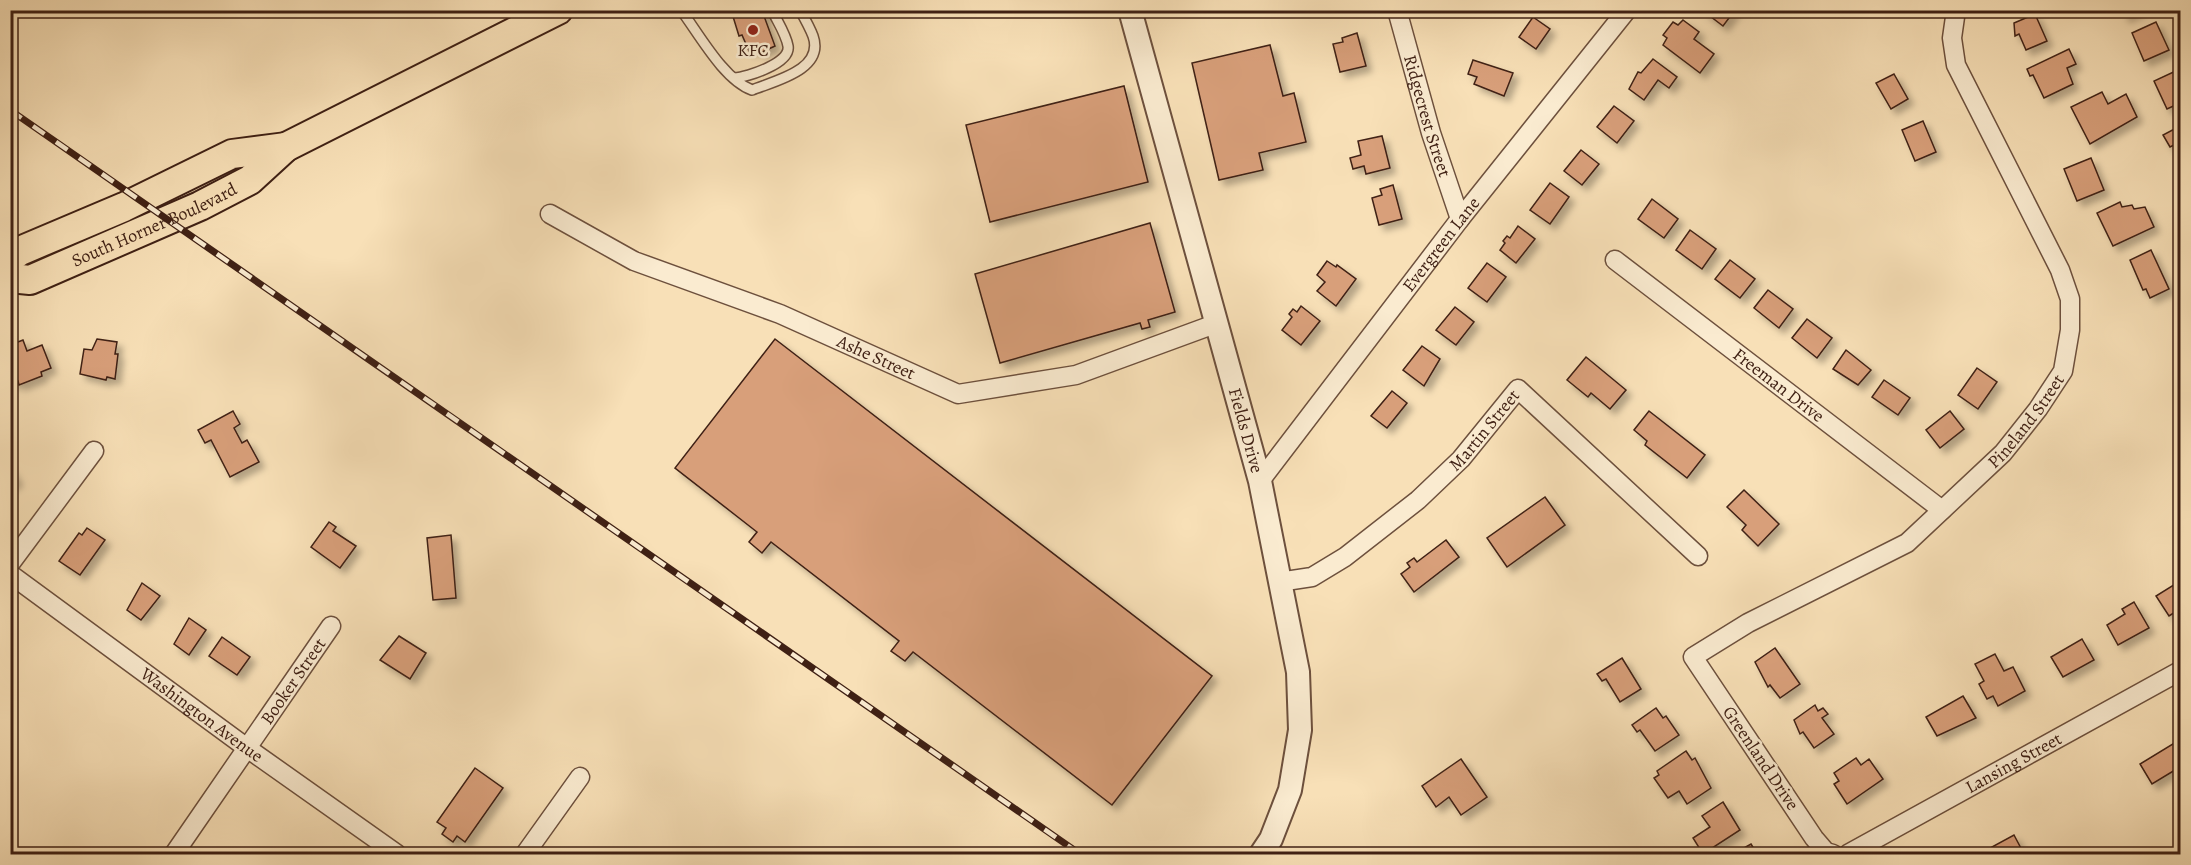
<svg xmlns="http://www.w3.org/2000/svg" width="2191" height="865" viewBox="0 0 2191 865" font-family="Alegreya,serif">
<defs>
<filter id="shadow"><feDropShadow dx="5.5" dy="5.5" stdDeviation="3" flood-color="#0004"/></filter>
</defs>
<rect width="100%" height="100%" fill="#f8e0b7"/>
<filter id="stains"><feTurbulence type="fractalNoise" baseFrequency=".00333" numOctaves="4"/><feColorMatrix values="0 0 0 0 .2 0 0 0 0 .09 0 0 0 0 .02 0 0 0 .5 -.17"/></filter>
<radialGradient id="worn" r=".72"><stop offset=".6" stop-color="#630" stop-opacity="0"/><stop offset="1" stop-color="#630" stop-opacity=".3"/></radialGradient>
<g fill="#d89f7a" stroke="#3f2014" stroke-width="1.5" filter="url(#shadow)">
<path d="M731 10H769L770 14 764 16 775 46 760 53 757 47 749 51 742 35 739 36Z"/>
<path d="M1702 10H1735L1723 26Z"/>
<path d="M2122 10H2141L2124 17Z"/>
<path d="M2035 14 2047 41 2026 50 2019 34 2015 36 2014 23Z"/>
<path d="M1533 17 1550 29 1536 49 1519 37Z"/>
<path d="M1683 20 1699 32 1694 39 1714 54 1700 73 1663 45 1667 38 1663 35 1673 22 1678 25Z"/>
<path d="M2156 22 2169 50 2144 61 2132 33Z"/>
<path d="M1357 33 1366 66 1340 72 1333 44 1343 42 1342 38Z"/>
<path d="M1270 45 1283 96 1294 93 1306 142 1259 153 1263 170 1219 180 1192 63Z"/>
<path d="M2069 49 2076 64 2067 68 2073 84 2044 98 2033 75 2030 76 2027 69Z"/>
<path d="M1653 59 1677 77 1669 88 1658 80 1644 100 1629 89 1638 72 1641 73Z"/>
<path d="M1473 60 1513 73 1504 96 1474 84 1477 77 1468 74Z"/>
<path d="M2180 69V103L2167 109 2154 81Z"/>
<path d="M1894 74 1908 99 1891 109 1876 83Z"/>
<path d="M1124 86 1148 182 990 222 966 125Z"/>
<path d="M2102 92 2108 104 2126 94 2137 117 2090 144 2071 107Z"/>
<path d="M1614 106 1634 121 1617 143 1597 127Z"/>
<path d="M1923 121 1936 152 1915 161 1902 130Z"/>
<path d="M2180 126V142L2170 147 2163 135Z"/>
<path d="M1382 136 1390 168 1366 174 1364 166 1353 169 1350 158 1361 155 1358 141Z"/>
<path d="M1581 150 1599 164 1582 185 1564 171Z"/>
<path d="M2091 158 2104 190 2077 201 2064 169Z"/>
<path d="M1550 183 1569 197 1550 224 1530 210Z"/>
<path d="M1393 185 1402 219 1379 225 1372 198 1382 195 1380 189Z"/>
<path d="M1652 199 1678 219 1664 238 1638 219Z"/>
<path d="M2120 202 2122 207 2132 205 2134 209 2145 207 2154 227 2113 246 2097 213Z"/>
<path d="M1150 223 1175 312 1148 320 1150 327 1142 329 1140 323 1000 363 975 274Z"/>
<path d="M1518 226 1535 239 1516 263 1500 250 1505 243 1503 241 1507 236 1510 238Z"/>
<path d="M1690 230 1716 249 1702 269 1676 250Z"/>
<path d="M2151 250 2169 289 2150 298 2146 289 2143 290 2130 260Z"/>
<path d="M1730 260 1755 279 1740 298 1715 279Z"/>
<path d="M1327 261 1336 267 1337 265 1356 279 1336 306 1317 291 1325 282 1317 275Z"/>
<path d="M1487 263 1506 277 1487 302 1468 288Z"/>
<path d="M1768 290 1793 309 1779 328 1754 308Z"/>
<path d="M1301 306 1320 321 1301 345 1282 330 1292 317 1289 314 1293 309 1297 312Z"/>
<path d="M1455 307 1474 322 1456 345 1436 330Z"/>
<path d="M1807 319 1832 338 1817 358 1792 338Z"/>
<path d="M97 339 117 342 115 354H118L115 379 107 377 106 380 80 374 84 349 92 350Z"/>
<path d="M775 339 1212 676 1112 805 913 652 905 661 891 651 899 641 771 542 762 553 749 542 757 532 675 468Z"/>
<path d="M23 340 27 351 42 345 51 368 41 372 42 376 19 385 18 381 10 384V345Z"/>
<path d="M1422 346 1440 359 1424 386 1403 370Z"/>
<path d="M1846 350 1871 370 1858 385 1833 369Z"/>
<path d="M1586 357 1626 390 1610 409 1591 393 1588 397 1567 380Z"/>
<path d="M1977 368 1997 382 1978 409 1958 395Z"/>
<path d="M1884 380 1910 398 1898 415 1872 397Z"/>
<path d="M1392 391 1407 403 1387 428 1371 416Z"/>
<path d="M233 411 240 424 234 428 242 443 247 440 259 462 230 477 211 440 205 443 198 430Z"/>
<path d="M1649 411 1705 455 1687 478 1645 445 1647 441 1634 430Z"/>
<path d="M1950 411 1964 429 1940 448 1926 430Z"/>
<path d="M10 468 17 480 10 486Z"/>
<path d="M1744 490 1779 524 1758 546 1742 530 1746 525 1727 507Z"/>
<path d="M1545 497 1565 525 1507 567 1487 538Z"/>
<path d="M329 522 336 527 333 531 356 546 340 568 311 547Z"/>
<path d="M87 528 105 540 80 575 59 561 79 533 82 535Z"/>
<path d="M451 535 456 598 433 600 427 538Z"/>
<path d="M1446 540 1459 557 1414 592 1401 574 1410 567 1407 563 1414 558 1417 562Z"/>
<path d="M2180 581V609L2169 616 2156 596Z"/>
<path d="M142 583 160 596 141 620 127 610Z"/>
<path d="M2134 602 2149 628 2118 645 2107 625 2125 614 2122 609Z"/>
<path d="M189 618 206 630 189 655 174 644Z"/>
<path d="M399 636 426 653 410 679 380 660Z"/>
<path d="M222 637 250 657 237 675 209 656Z"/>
<path d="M2082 639 2094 660 2063 677 2051 657Z"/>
<path d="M1775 648 1800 684 1780 698 1770 685 1768 687 1755 662Z"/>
<path d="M1995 654 2004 671 2013 667 2025 691 1998 706 1993 696 1987 699 1979 684 1984 681 1975 664Z"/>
<path d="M1622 658 1641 689 1620 702 1606 679 1602 681 1597 674Z"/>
<path d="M1963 696 1976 718 1937 736 1926 717Z"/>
<path d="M1815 705 1818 711 1823 708 1828 714 1822 718 1834 734 1814 748 1803 732 1800 734 1794 720Z"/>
<path d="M1656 708 1663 718 1666 716 1679 735 1655 751 1640 730 1637 732 1632 725Z"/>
<path d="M2176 742 2180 750V767L2152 784 2140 764Z"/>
<path d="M1686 751 1692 760 1695 758 1711 788 1687 804 1679 791 1668 798 1654 778 1659 775 1657 771Z"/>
<path d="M1856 758 1861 765 1869 759 1883 779 1847 804 1834 784 1839 781 1834 773Z"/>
<path d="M1461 759 1487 797 1461 815 1449 797 1436 807 1422 786Z"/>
<path d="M475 768 503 788 465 842 457 836 453 842 442 834 446 828 437 822Z"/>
<path d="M1723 802 1740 830 1703 854 1693 838 1710 827 1702 816Z"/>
<path d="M2014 835 2024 854H1993L1990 848Z"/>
<path d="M1751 844 1757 854H1733Z"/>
</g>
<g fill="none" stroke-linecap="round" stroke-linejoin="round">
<g stroke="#6d503d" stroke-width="12">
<g id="service">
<path d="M681 10C699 34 724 80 752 90 774 81 825 70 813 36 810 28 805 19 800 10"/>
<path d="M734 78C748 77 791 63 788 46 786 34 777 21 772 10"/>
</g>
</g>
<g stroke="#6d503d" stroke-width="21">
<g id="minor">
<path id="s1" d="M1397 10 1431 133 1460 219"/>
<path id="s2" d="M550 214 634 261 780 314 958 394 1076 375 1215 324"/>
<path id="s3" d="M1615 260 1942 510"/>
<path id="s4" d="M1260 481 1460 219 1627 10"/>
<path d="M10 564 94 451"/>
<path id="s5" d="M10 574 247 748 397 854"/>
<path id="s6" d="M1279 582 1312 577 1345 557 1418 500 1461 459 1518 389 1698 556"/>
<path id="s7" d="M174 854 331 626"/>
<path d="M525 854 580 777"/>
<path id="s8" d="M1833 854 1826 852 1814 838 1693 657 1748 623 1907 543 2003 453 2038 409 2063 371 2070 330V299L2060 270 1956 65 1952 38 1956 10"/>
<path id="s9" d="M1848 854 2180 671"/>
</g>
</g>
<g stroke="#6d503d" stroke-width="26">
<g id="tertiary">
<path id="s10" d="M1130 10 1260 481 1298 672 1300 730 1290 790 1271 839 1261 854"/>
</g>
</g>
<g stroke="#3f2014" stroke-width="32">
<g id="primary">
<path d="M10 258 20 251 124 207 232 154 286 147"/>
<path id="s11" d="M10 278 30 280 200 206 250 180 286 147 558 10"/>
</g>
</g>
<use href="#service" stroke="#faebd0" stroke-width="9"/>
<use href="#minor" stroke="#faebd0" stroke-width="18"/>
<use href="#tertiary" stroke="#faebd0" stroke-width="22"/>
<use href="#primary" stroke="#f8e0b7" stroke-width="28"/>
<g stroke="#3f2014" stroke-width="7">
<path id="rail" d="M10 110 1080 854"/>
</g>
<use href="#rail" stroke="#faebd0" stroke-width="4.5" stroke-dasharray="14" stroke-linecap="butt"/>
</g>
<circle fill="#8f2418" stroke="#faebd0" stroke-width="2" cx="753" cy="30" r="6"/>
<g text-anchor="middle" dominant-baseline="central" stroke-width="5" stroke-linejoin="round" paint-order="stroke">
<g font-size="18" fill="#3f2014" stroke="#faebd0">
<text x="753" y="50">KFC</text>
</g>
<g font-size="18" fill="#3f2014" stroke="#faebd0">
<text stroke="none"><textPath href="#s1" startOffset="110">Ridgecrest Street</textPath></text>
<text stroke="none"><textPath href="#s11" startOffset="156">South Horner Boulevard</textPath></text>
<text stroke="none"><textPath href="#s4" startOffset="298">Evergreen Lane</textPath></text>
<text stroke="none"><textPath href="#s2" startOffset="357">Ashe Street</textPath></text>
<text stroke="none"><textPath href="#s3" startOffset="206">Freeman Drive</textPath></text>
<text stroke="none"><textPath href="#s8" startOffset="657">Pineland Street</textPath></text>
<text stroke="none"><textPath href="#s10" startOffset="436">Fields Drive</textPath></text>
<text stroke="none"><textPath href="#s6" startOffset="261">Martin Street</textPath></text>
<text stroke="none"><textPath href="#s7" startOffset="210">Booker Street</textPath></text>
<text stroke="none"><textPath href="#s5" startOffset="238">Washington Avenue</textPath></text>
<text transform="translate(1761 758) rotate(56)">Greenland Drive</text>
<text stroke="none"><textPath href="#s9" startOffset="189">Lansing Street</textPath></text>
</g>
</g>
<rect width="2191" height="865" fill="none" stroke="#f8e0b7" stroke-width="36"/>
<rect x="12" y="12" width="2167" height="841" fill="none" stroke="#3f2014" stroke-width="3"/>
<rect x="18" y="18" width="2155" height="829" fill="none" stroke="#3f2014" stroke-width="1.5"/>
<rect width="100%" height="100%" filter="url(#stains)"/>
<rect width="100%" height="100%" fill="url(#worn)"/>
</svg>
